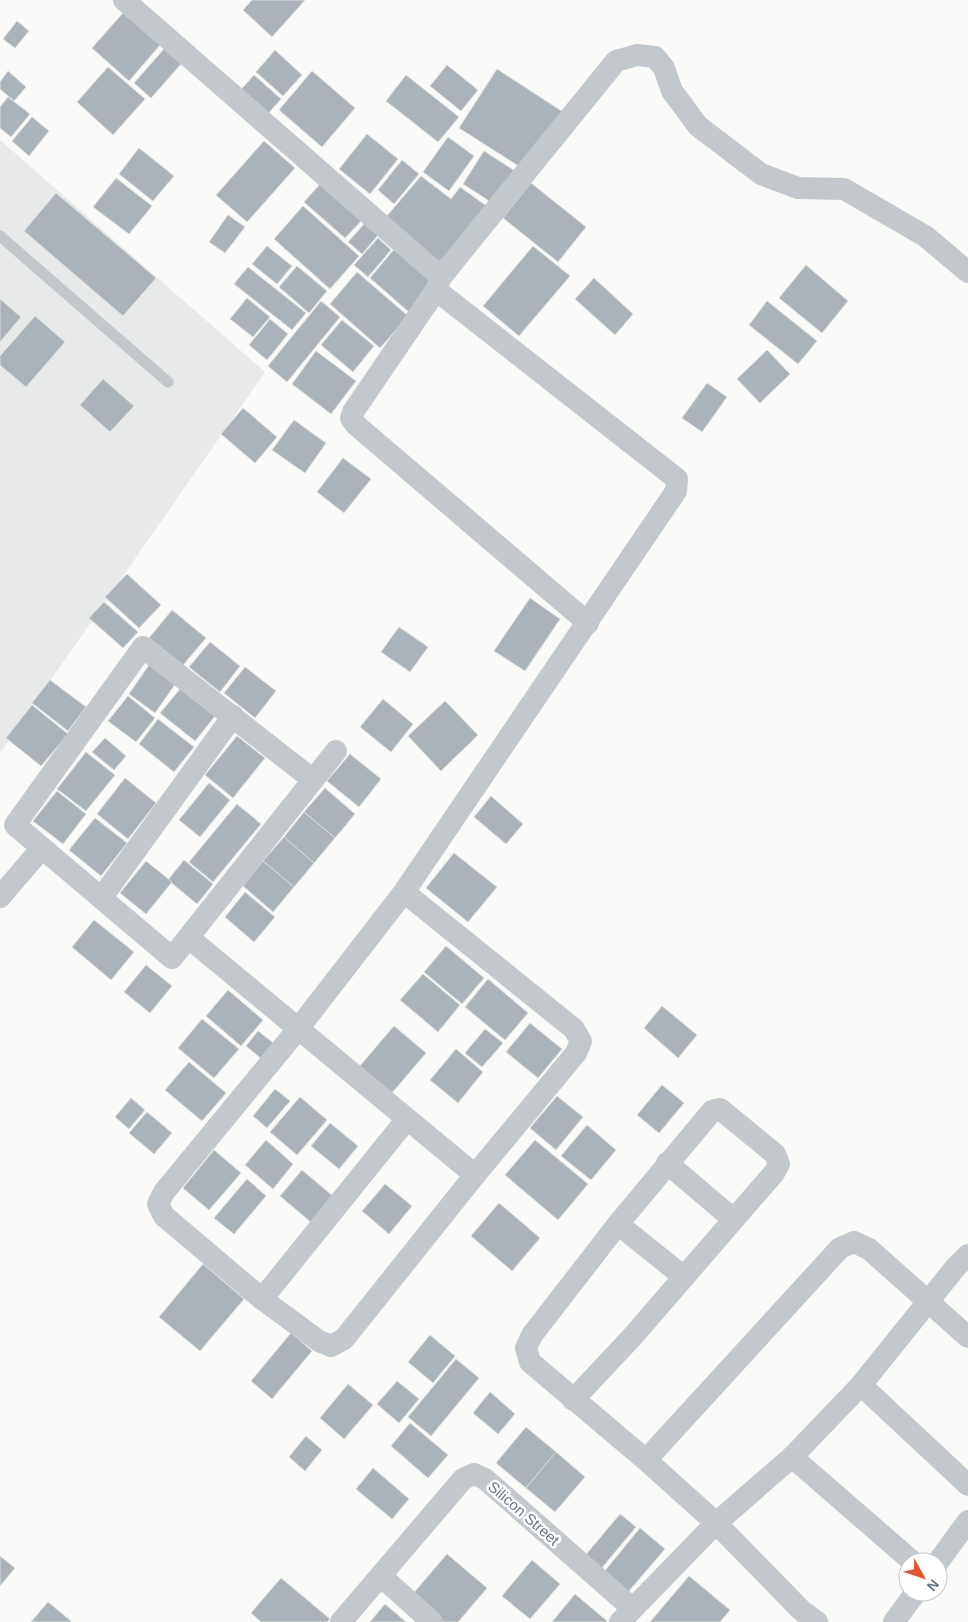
<svg xmlns="http://www.w3.org/2000/svg" width="968" height="1622" viewBox="0 0 968 1622" font-family="Helvetica,sans-serif">
<rect width="100%" height="100%" fill="#fafaf8"/>
<path fill="#e8e9e9" d="M0 140 265 372 0 753Z"/>
<g fill="#aab3b9" stroke="#dcdcda">
<path d="M252 0H305L272 37 243 10Z"/>
<path d="M123 13 160 45 129 81 92 48Z"/>
<path d="M17 21 29 31 15 48 3 39Z"/>
<path d="M164 49 181 64 151 98 134 83Z"/>
<path d="M275 50 302 75 283 96 256 72Z"/>
<path d="M447 65 478 90 461 111 430 86Z"/>
<path d="M108 67 145 99 113 135 77 102Z"/>
<path d="M497 69 563 112 525 170 459 128Z"/>
<path d="M8 71 26 87 14 101 0 89V82Z"/>
<path d="M312 71 355 108 322 147 279 110Z"/>
<path d="M254 75 281 99 265 117 238 93Z"/>
<path d="M406 75 459 117 438 142 386 101Z"/>
<path d="M8 97 30 114 11 137 0 128V107Z"/>
<path d="M32 117 49 131 29 156 12 141Z"/>
<path d="M367 134 398 159 370 194 339 169Z"/>
<path d="M448 137 474 156 449 191 423 172Z"/>
<path d="M264 141 295 168 247 222 216 195Z"/>
<path d="M139 148 174 176 153 201 119 174Z"/>
<path d="M484 151 518 173 497 206 463 184Z"/>
<path d="M402 160 419 174 394 204 378 190Z"/>
<path d="M421 176 451 199 460 187 492 210 445 267 386 217Z"/>
<path d="M116 178 152 206 129 234 93 207Z"/>
<path d="M321 183 363 219 345 238 304 202Z"/>
<path d="M531 183 586 227 558 262 503 218Z"/>
<path d="M56 193 156 278 123 316 24 231Z"/>
<path d="M303 206 359 256 330 289 274 239Z"/>
<path d="M228 215 245 227 225 253 209 242Z"/>
<path d="M366 222 379 234 362 254 348 242Z"/>
<path d="M378 238 391 250 368 277 354 265Z"/>
<path d="M267 246 292 266 277 284 252 264Z"/>
<path d="M533 246 570 276 519 336 483 306Z"/>
<path d="M396 247 435 282 409 312 370 278Z"/>
<path d="M806 265 848 301 822 333 779 298Z"/>
<path d="M297 266 327 291 309 313 279 287Z"/>
<path d="M248 267 306 313 292 330 234 284Z"/>
<path d="M357 272 408 316 380 348 330 304Z"/>
<path d="M594 278 633 314 615 335 575 299Z"/>
<path d="M247 298 270 317 253 337 230 319Z"/>
<path d="M0 299 21 317 0 342Z"/>
<path d="M321 301 340 317 287 382 268 366Z"/>
<path d="M767 301 817 341 798 364 749 325Z"/>
<path d="M35 316 65 342 26 387 0 365V356Z"/>
<path d="M270 319 288 334 267 360 249 345Z"/>
<path d="M342 320 374 346 353 372 321 345Z"/>
<path d="M767 350 790 374 760 403 737 379Z"/>
<path d="M316 351 356 381 331 414 292 384Z"/>
<path d="M103 379 134 406 110 432 80 405Z"/>
<path d="M707 383 727 397 702 432 682 418Z"/>
<path d="M243 408 277 437 255 463 221 434Z"/>
<path d="M294 420 326 443 305 473 272 450Z"/>
<path d="M343 458 371 479 344 513 317 492Z"/>
<path d="M127 574 161 605 139 628 105 597Z"/>
<path d="M530 598 560 619 525 671 494 651Z"/>
<path d="M104 602 138 632 123 648 89 618Z"/>
<path d="M172 610 206 638 183 665 149 638Z"/>
<path d="M399 627 428 647 410 672 381 652Z"/>
<path d="M210 642 240 666 220 692 189 667Z"/>
<path d="M149 665 176 683 155 713 129 694Z"/>
<path d="M245 667 276 691 255 718 224 693Z"/>
<path d="M50 680 86 707 68 731 32 703Z"/>
<path d="M181 688 215 716 195 741 160 713Z"/>
<path d="M128 696 155 718 136 742 108 721Z"/>
<path d="M383 699 413 724 391 752 360 727Z"/>
<path d="M445 701 478 735 441 771 408 736Z"/>
<path d="M32 705 68 734 41 766 6 738Z"/>
<path d="M158 719 194 747 174 772 139 744Z"/>
<path d="M237 736 265 758 233 798 205 775Z"/>
<path d="M105 738 126 756 114 770 92 752Z"/>
<path d="M86 752 115 775 86 811 57 789Z"/>
<path d="M350 754 381 779 359 807 327 781Z"/>
<path d="M125 778 156 803 128 839 97 814Z"/>
<path d="M209 783 230 800 200 837 179 820Z"/>
<path d="M325 788 355 814 335 838 304 812Z"/>
<path d="M57 791 86 814 63 844 33 821Z"/>
<path d="M491 796 523 824 506 844 474 817Z"/>
<path d="M237 804 261 824 213 882 189 862Z"/>
<path d="M304 812 335 838 314 863 284 837Z"/>
<path d="M95 818 127 843 101 876 69 850Z"/>
<path d="M284 837 314 863 294 887 263 861Z"/>
<path d="M454 853 497 887 468 922 426 888Z"/>
<path d="M184 860 213 884 197 904 168 880Z"/>
<path d="M146 861 172 882 146 914 120 893Z"/>
<path d="M263 861 294 887 273 912 243 886Z"/>
<path d="M245 892 275 917 254 942 225 917Z"/>
<path d="M94 920 134 952 111 980 72 947Z"/>
<path d="M446 946 484 978 462 1004 424 972Z"/>
<path d="M146 965 172 986 150 1013 124 992Z"/>
<path d="M423 974 460 1005 438 1032 400 1000Z"/>
<path d="M488 979 528 1013 505 1040 465 1007Z"/>
<path d="M228 990 263 1020 241 1046 206 1016Z"/>
<path d="M662 1006 697 1035 678 1058 644 1028Z"/>
<path d="M202 1019 239 1049 214 1078 178 1048Z"/>
<path d="M530 1023 562 1049 538 1078 506 1052Z"/>
<path d="M394 1026 426 1053 391 1094 359 1067Z"/>
<path d="M485 1029 503 1043 482 1067 465 1053Z"/>
<path d="M258 1031 276 1045 263 1060 246 1046Z"/>
<path d="M456 1049 483 1072 458 1103 430 1080Z"/>
<path d="M189 1062 226 1093 202 1121 165 1090Z"/>
<path d="M662 1085 684 1103 659 1133 637 1115Z"/>
<path d="M275 1089 290 1101 267 1128 253 1116Z"/>
<path d="M557 1096 583 1117 556 1150 530 1128Z"/>
<path d="M300 1097 327 1120 297 1155 270 1132Z"/>
<path d="M131 1098 145 1110 129 1129 115 1117Z"/>
<path d="M147 1112 172 1133 154 1154 129 1133Z"/>
<path d="M330 1123 358 1146 339 1169 311 1146Z"/>
<path d="M587 1125 616 1150 591 1180 561 1156Z"/>
<path d="M266 1140 293 1164 273 1189 245 1165Z"/>
<path d="M535 1140 588 1184 558 1220 505 1175Z"/>
<path d="M214 1150 241 1173 209 1210 183 1188Z"/>
<path d="M302 1170 335 1198 313 1224 280 1196Z"/>
<path d="M247 1179 266 1196 234 1234 214 1218Z"/>
<path d="M385 1184 412 1206 389 1234 362 1211Z"/>
<path d="M499 1203 540 1238 512 1271 471 1236Z"/>
<path d="M203 1264 244 1299 200 1351 159 1317Z"/>
<path d="M291 1333 312 1351 272 1399 251 1381Z"/>
<path d="M430 1335 455 1356 433 1383 408 1362Z"/>
<path d="M456 1359 479 1378 431 1436 408 1417Z"/>
<path d="M397 1381 419 1399 399 1423 377 1404Z"/>
<path d="M348 1384 373 1405 344 1439 320 1418Z"/>
<path d="M490 1392 515 1414 498 1434 473 1413Z"/>
<path d="M410 1423 448 1455 428 1478 391 1446Z"/>
<path d="M526 1427 556 1452 526 1488 496 1463Z"/>
<path d="M306 1436 322 1450 305 1471 289 1457Z"/>
<path d="M556 1452 585 1477 555 1512 526 1488Z"/>
<path d="M373 1468 409 1499 392 1519 356 1489Z"/>
<path d="M620 1514 636 1527 600 1570 584 1557Z"/>
<path d="M640 1528 665 1549 628 1592 604 1572Z"/>
<path d="M447 1554 487 1588 458 1622H444L412 1595Z"/>
<path d="M0 1556 15 1568 0 1586Z"/>
<path d="M532 1560 560 1584 530 1619 502 1596Z"/>
<path d="M689 1576 730 1610 720 1622H650Z"/>
<path d="M281 1578 330 1619 327 1622H261L251 1613Z"/>
<path d="M575 1594 607 1621 606 1622H552Z"/>
<path d="M48 1602 71 1621 70 1622H31Z"/>
<path d="M385 1604 406 1622H370Z"/>
</g>
<g fill="none" stroke-linecap="round" stroke-linejoin="round">
<path stroke="#c3c8cc" stroke-width="11" d="M0 236 168 382"/>
<g stroke="#c3c8cc" stroke-width="22">
<path d="M124 0 441 277"/>
<path d="M588 623 356 425 351 418 353 412 436 290 441 277 616 61 637 55 655 57 664 68 672 91 698 126 761 174 798 188 844 189 925 236 968 272"/>
<path d="M312 779 143 647 15 825 172 958 336 751"/>
<path d="M404 892 574 1029 581 1041 576 1053 475 1175 344 1339 331 1346 319 1341 262 1299 164 1216 158 1204 164 1192 298 1029 404 892 676 491 677 479 436 290"/>
<path d="M0 897 42 848"/>
<path d="M102 897 233 716"/>
<path d="M189 938 475 1175"/>
<path d="M667 1163 733 1219"/>
<path d="M618 1224 684 1277"/>
<path d="M262 1299 407 1119"/>
<path d="M861 1385 968 1485"/>
<path d="M573 1400 633 1336 774 1173 779 1164 775 1154 720 1109 712 1111 618 1224 532 1335 526 1348 530 1362 646 1460 716 1523 801 1610 817 1622"/>
<path d="M792 1457 913 1562"/>
<path d="M646 1460 840 1248 854 1242 869 1249 968 1337"/>
<path d="M938 1562 968 1521"/>
<path d="M381 1576 432 1622"/>
<path d="M341 1622 463 1479 474 1474 485 1479 632 1608"/>
<path d="M620 1622 716 1523 792 1457 861 1385 955 1268 968 1255"/>
<path d="M894 1622 916 1592"/>
</g>
</g>
<g text-anchor="middle" dominant-baseline="central" stroke-width="5" stroke-linejoin="round" paint-order="stroke">
<g font-size="15" fill="#657683" stroke="#fff">
<text transform="translate(524 1513) rotate(41)">Silicon Street</text>
</g>
</g>
<g transform="translate(923 1577) rotate(130)"><circle r="24" fill="#ffffff" stroke="#c1c8cd"/>
<path d="M0-4L9 19L0 12L-9 19Z" fill="#e4572e"/>
<text y="-8" font-size="14" font-weight="bold" text-anchor="middle" fill="#657683">N</text>
</g>
</svg>
